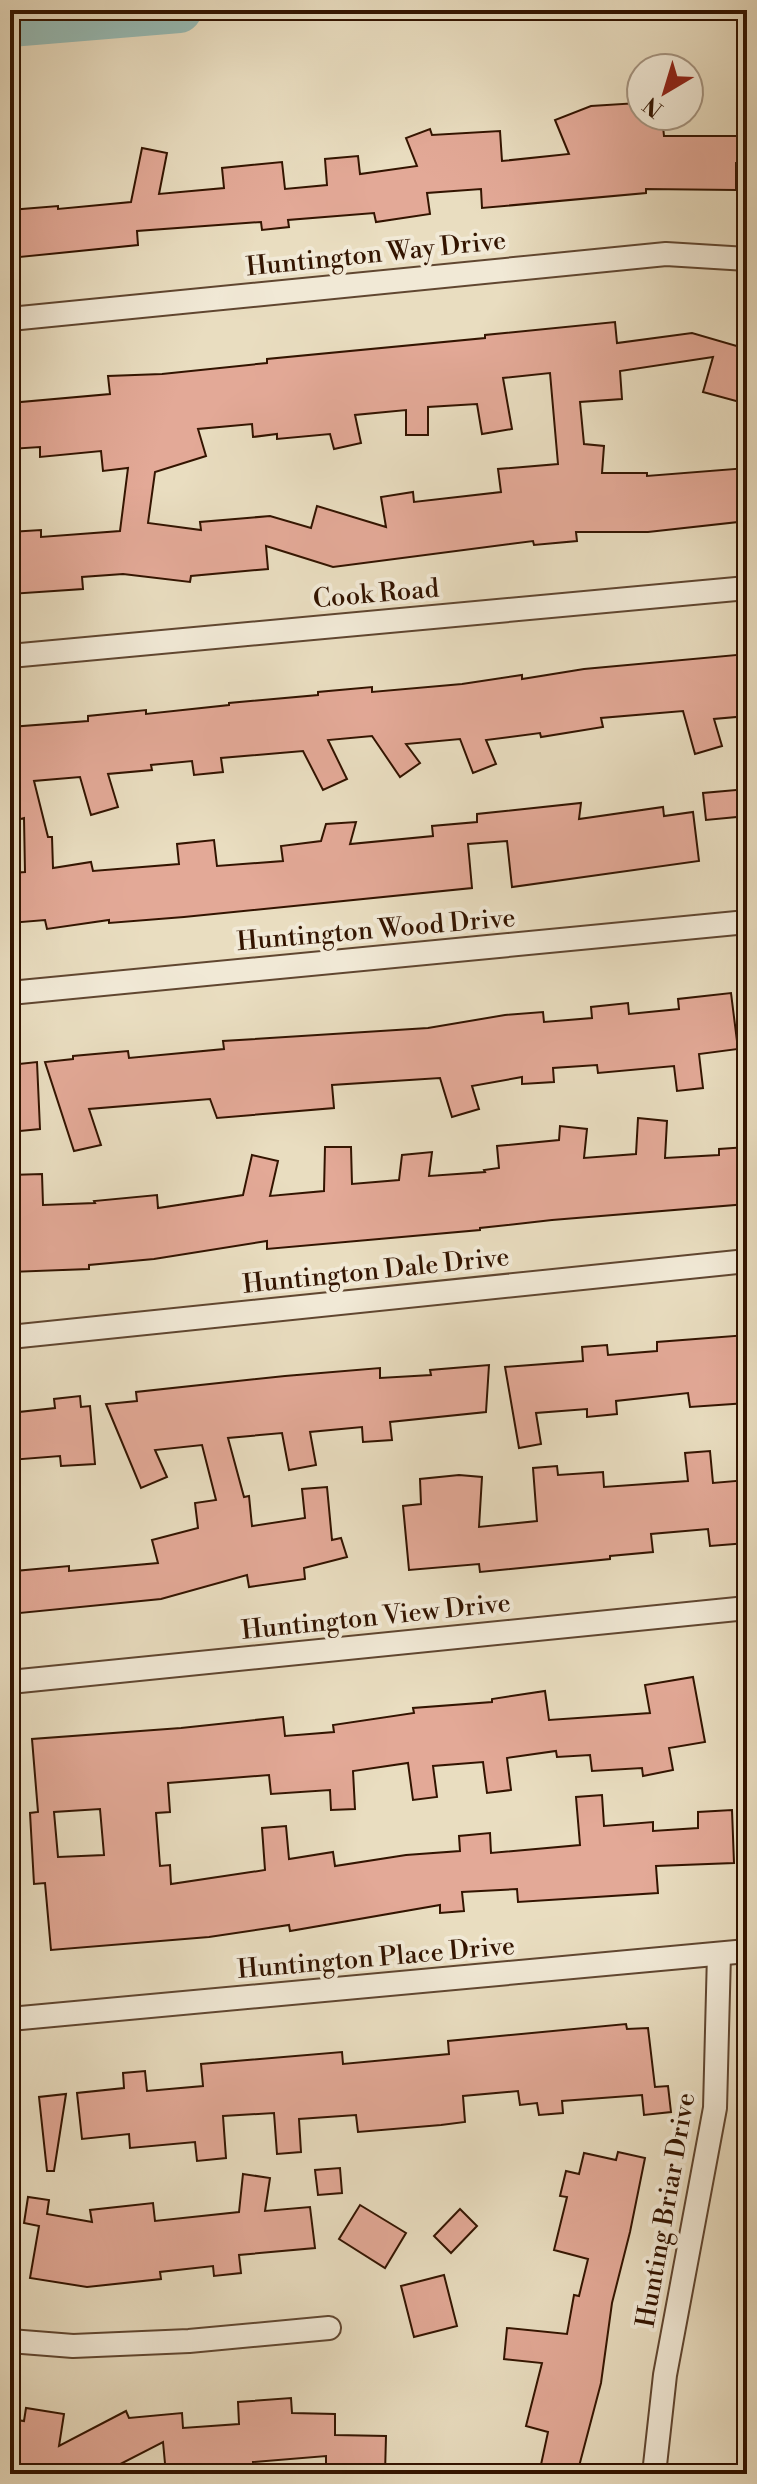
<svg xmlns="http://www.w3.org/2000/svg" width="757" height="2484" viewBox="0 0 757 2484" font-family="'Libre Bodoni',serif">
<rect width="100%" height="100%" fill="#e9ddc0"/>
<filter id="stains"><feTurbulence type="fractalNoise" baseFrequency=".0025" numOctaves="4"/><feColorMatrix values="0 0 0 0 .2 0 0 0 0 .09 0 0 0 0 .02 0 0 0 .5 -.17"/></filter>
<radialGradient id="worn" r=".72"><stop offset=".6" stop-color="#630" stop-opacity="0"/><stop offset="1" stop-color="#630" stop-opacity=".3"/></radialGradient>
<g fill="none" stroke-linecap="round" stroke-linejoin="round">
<path stroke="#97bbb5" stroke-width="46" d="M10 24 179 10"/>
</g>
<g fill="#e3a997" stroke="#331400" stroke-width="2" fill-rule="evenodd">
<path d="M638 103 639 118 662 116 664 136H747V164L736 163V190L646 189V193L482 208 481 189 427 193 430 214 376 222 374 213 288 220 289 227 262 230 261 222 137 231 138 245 10 258V210L58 206V209L131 202 142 148 167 153 159 194 224 188 222 168 282 162 285 189 327 185 325 159 358 156 360 174 417 166 406 138 430 129 432 135 500 131 502 161 569 154 555 120 591 106Z"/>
<path d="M615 322 617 343 692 333 747 349V404L703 392 713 357 620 371 622 399 580 402 584 444 604 446 602 473H647V476L747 468V521L648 532H576L577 541 534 545 533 541 333 567 266 546 268 569 191 576 190 582 123 574 82 577 83 589 10 594V532L41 530V537L120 531 128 468 103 471 101 451 40 457V447L10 449V403L110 394 108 376 162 374 267 363V359L485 338V335ZM550 373 558 464 498 469 501 492 414 502 413 492 381 497 386 527 317 506 311 528 270 516 200 522 201 530 148 523 155 472 206 456 198 429 252 424 253 437 277 434V439L330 434 334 449 361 443 355 415 406 410V435H428V407L477 404 482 434 512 429 503 378Z"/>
<path d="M747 654V716L714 719 722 746 695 754 683 711 601 718 603 727 541 737 540 733 486 740 496 764 473 773 460 739 406 744 420 763 400 777 372 736 328 740 347 779 323 790 303 751 221 758 223 772 194 775 192 761 151 765 152 770 108 774 118 807 91 815 80 777 34 781 48 837H52L53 868 91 862 93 871 179 864 177 844 214 840 217 866 283 861 281 846 321 841 326 824 356 822 350 844 433 836 432 826 477 822V814L581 803 579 819 663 807 664 816 693 812 699 861 512 887 507 841 468 844 472 888 184 917 109 923V920L47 929 45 920 10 923V873L25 872 24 818 17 820 11 796 15 795 10 727 88 721V716L146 710V714L229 705V703L318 695V692L372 687V692L462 684 522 675V679L584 669Z"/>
<path d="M747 789V816L706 820 703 793Z"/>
<path d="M731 993 738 1049 699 1054 703 1088 677 1091 674 1066 598 1073 597 1065 553 1068 554 1082 522 1084V1077L472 1086 479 1109 452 1117 440 1078 332 1085 334 1108 217 1118 210 1099 89 1109 101 1145 74 1151 45 1062 73 1059V1056L128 1051 129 1058 224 1049 223 1041 428 1028 505 1015 543 1012 544 1022 592 1018 591 1007 628 1003 629 1014 679 1009 678 999Z"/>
<path d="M37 1062 40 1129 10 1132V1065Z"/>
<path d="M638 1118 667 1121 665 1158 719 1155V1149L747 1147V1204L552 1220 480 1228V1230L267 1249V1241L154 1259 89 1265V1269L10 1272V1175L42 1174 43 1205 95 1203 94 1201 157 1195 158 1208 243 1195 252 1155 278 1161 270 1196 324 1191 325 1147H351L352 1184 399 1180 402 1155 432 1152 429 1176 485 1172 484 1170 499 1168 497 1146 559 1140 560 1126 587 1129 584 1158 636 1154Z"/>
<path d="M747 1335V1403L690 1407 688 1393 616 1401 617 1414 587 1417V1409L536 1413 541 1444 519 1448 505 1367 583 1361 582 1347 607 1345 608 1355 657 1351V1342Z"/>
<path d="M489 1365 486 1412 390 1422 392 1440 363 1442 362 1427 310 1432 316 1465 289 1470 282 1433 228 1438 244 1497 249 1496 252 1526 305 1518 302 1489 327 1487 332 1540 341 1538 347 1557 304 1568 305 1579 249 1587 247 1575 161 1599 20 1613 15 1571 69 1566V1571L158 1563 152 1540 198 1528 195 1503 216 1500 202 1445 155 1450 167 1477 141 1488 106 1404 137 1401 136 1392 285 1376 380 1368V1378L431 1375 430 1370Z"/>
<path d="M80 1396 81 1407 90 1406 95 1464 61 1466 60 1456 10 1460V1413L55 1408 54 1399Z"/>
<path d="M710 1451 713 1483 747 1480V1543L710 1546 708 1529 651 1534 653 1552 610 1556V1559L480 1572 479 1564 409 1570 403 1506 421 1504 420 1479 459 1475 482 1477 479 1527 537 1521 533 1468 557 1466 558 1475 603 1472 604 1487 688 1481 685 1453Z"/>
<path d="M693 1677 705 1742 669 1748 673 1770 643 1776 642 1768 592 1771 590 1755 557 1757 556 1751 507 1758 511 1790 487 1793 483 1762 433 1766 437 1797 413 1800 408 1763 353 1771 355 1809 331 1810 330 1790 271 1794 269 1775 168 1783 170 1812 156 1813 160 1866 170 1865 171 1884 265 1870 262 1828 286 1826 289 1859 333 1852 335 1866 406 1855 460 1851 459 1836 490 1833 491 1853 580 1845 576 1797 602 1795 604 1826 653 1822V1831L698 1828V1812L732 1810 734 1863 656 1866 658 1893 518 1902 517 1889 462 1892 464 1911 440 1913V1905L290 1931 289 1925 209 1937 51 1950 45 1883 34 1884 30 1813 38 1812 32 1739 181 1728 283 1717 285 1736 334 1732 333 1725 414 1713 413 1708 492 1702V1699L545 1691 549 1720 650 1713 645 1685ZM100 1809 104 1855 58 1857 54 1812Z"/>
<path d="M626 2024 627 2029 648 2028 655 2087 668 2086 671 2112 644 2115 642 2095 562 2101 563 2113 539 2115 537 2103 520 2105 518 2091 463 2096 465 2122 441 2125 358 2132 356 2115 299 2119 301 2152 277 2154 274 2113 223 2116 226 2158 197 2161 195 2142 130 2148 129 2134 82 2139 77 2093 124 2088 123 2073 145 2071 147 2091 203 2086 201 2064 342 2052 343 2064 449 2054 448 2041Z"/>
<path d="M66 2094 54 2171H47L39 2097Z"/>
<path d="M618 2152 645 2158 630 2232 612 2303 601 2383 577 2474H539L548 2432 526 2426 542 2363 504 2359 507 2328 567 2334 574 2295 579 2296 588 2259 554 2250 567 2197 560 2196 566 2171 579 2174 584 2153 616 2160Z"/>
<path d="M340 2168 342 2193 318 2195 315 2170Z"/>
<path d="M243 2174 270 2178 265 2211 310 2207 315 2248 239 2255 241 2273 214 2276 213 2266 160 2272 161 2279 87 2287 30 2278 39 2226 24 2223 28 2197 49 2200 47 2214 92 2222 90 2210 153 2203 155 2221 239 2212Z"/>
<path d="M360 2205 406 2233 385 2268 339 2239Z"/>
<path d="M460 2209 477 2226 451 2253 434 2236Z"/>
<path d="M444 2275 457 2326 414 2337 401 2286Z"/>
<path d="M291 2398 292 2413 335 2414V2435L386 2436 385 2474 326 2473V2456L253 2462 254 2474H166L163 2442 101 2474H10V2419L24 2421 26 2408 64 2414 59 2446 126 2411 129 2418 182 2413 183 2428 239 2424 238 2402Z"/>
</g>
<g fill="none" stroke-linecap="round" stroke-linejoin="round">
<g stroke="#604630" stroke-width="26">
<g id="minor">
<path d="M10 319 666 254 747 259"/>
<path d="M10 656 747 588"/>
<path d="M10 993 747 922"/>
<path d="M10 1337 747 1261"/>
<path d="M10 1682 747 1608"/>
<path d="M10 2019 747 1951"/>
<path d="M10 2341 73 2346 189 2341 329 2328"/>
<path d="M654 2474 665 2375 715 2108 719 1954"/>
</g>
</g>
<use href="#minor" stroke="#f1e9d6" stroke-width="22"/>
</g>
<g text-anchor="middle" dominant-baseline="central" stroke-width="8" stroke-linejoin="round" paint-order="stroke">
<g font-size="26" fill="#331400" stroke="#f1e9d6">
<text transform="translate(376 254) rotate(-6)">Huntington Way Drive</text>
<text transform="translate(376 594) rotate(-5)">Cook Road</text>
<text transform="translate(376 930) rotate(-5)">Huntington Wood Drive</text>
<text transform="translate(376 1271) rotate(-6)">Huntington Dale Drive</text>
<text transform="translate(376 1617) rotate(-6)">Huntington View Drive</text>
<text transform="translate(376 1958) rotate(-5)">Huntington Place Drive</text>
<text transform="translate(666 2210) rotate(-80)">Hunting Briar Drive</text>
</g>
</g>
<rect width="757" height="2484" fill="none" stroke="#e9ddc0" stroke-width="40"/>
<rect x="12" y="12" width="733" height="2460" fill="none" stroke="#331400" stroke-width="4"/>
<rect x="20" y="20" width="717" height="2444" fill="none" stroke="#331400" stroke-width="2"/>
<g transform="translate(665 92) rotate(218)"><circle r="38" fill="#f1e9d6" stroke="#a59480" stroke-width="2"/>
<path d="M0-6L14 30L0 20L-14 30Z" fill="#8f2418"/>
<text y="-12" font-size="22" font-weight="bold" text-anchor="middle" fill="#331400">N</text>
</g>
<rect width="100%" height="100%" filter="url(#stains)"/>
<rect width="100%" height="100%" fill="url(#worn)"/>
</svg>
